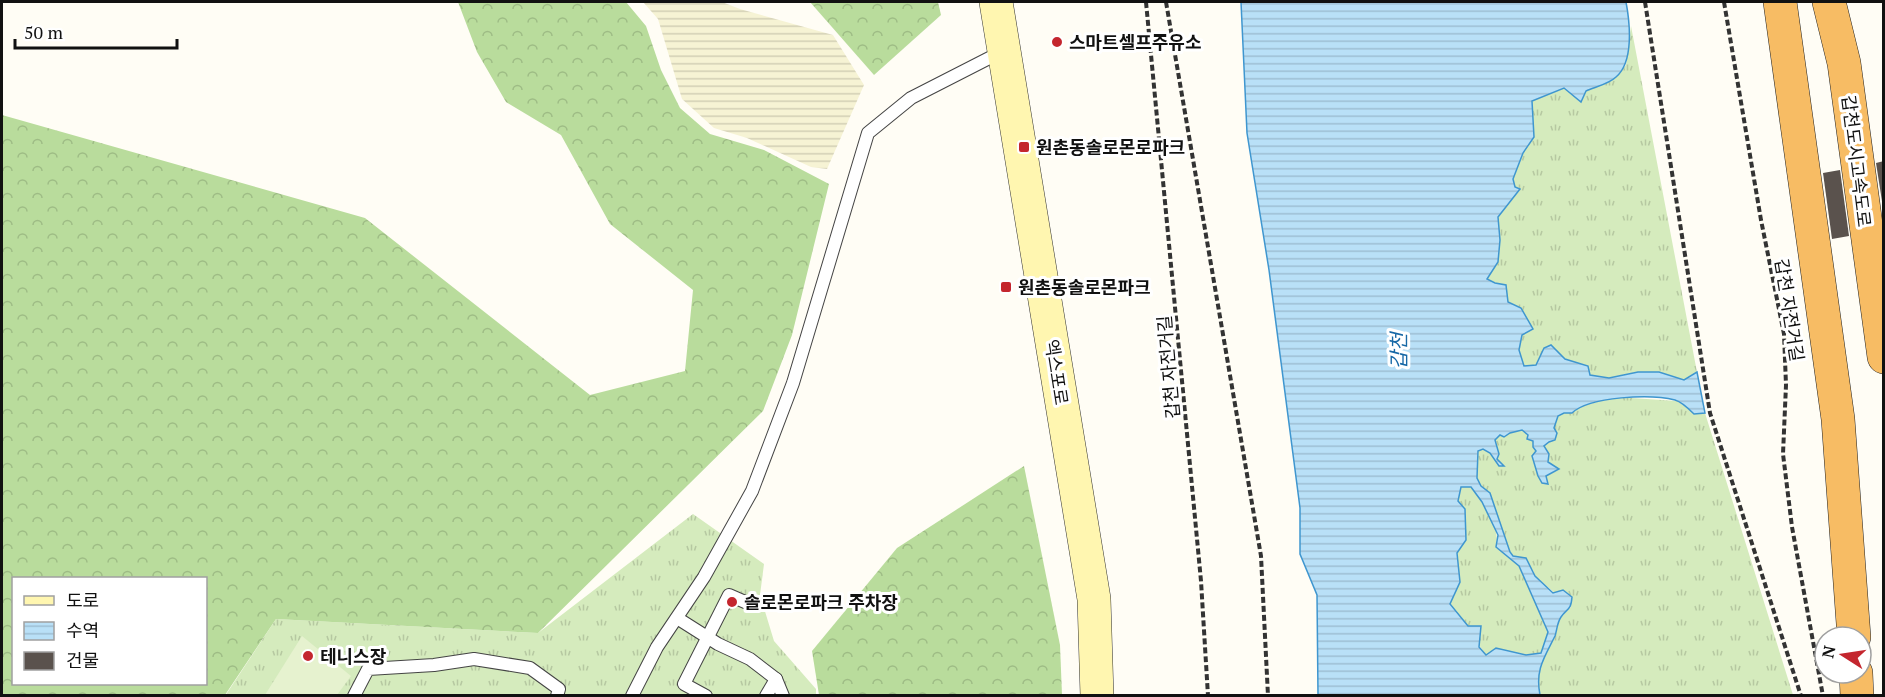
<svg xmlns="http://www.w3.org/2000/svg" width="1885" height="697" viewBox="0 0 1885 697" font-family="'PT Serif','Noto Sans KR',serif">
<defs>
<pattern id="farmland-rules" width="6" height="5" patternUnits="userSpaceOnUse" patternTransform="scale(1.5)"><rect width="6" height="5" fill="#f6f3d4"/><path d="M0 2.5h6" fill="none" stroke="#d2cfb5"/></pattern>
<pattern id="grass-tufts" width="24" height="20" patternUnits="userSpaceOnUse" patternTransform="scale(1.5)"><rect width="24" height="20" fill="#d5ebbd"/><path d="M3 7l-1-3M5 7V3M7 7l1-3M15 17l-1-3M17 17v-4M19 17l1-3" fill="none" stroke="#b6c8a1"/></pattern>
<pattern id="forest-crowns" width="20" height="18" patternUnits="userSpaceOnUse" patternTransform="scale(1.5)"><rect width="20" height="18" fill="#b9dc9c"/><path d="M2 6a3 3 0 1 1 6 0M12 15a3 3 0 1 1 6 0" fill="none" stroke="#9ebc85"/></pattern>
<pattern id="water-rules" width="6" height="5" patternUnits="userSpaceOnUse" patternTransform="scale(1.5)"><rect width="6" height="5" fill="#b9e0f7"/><path d="M0 2.5h6" fill="none" stroke="#9ebfd3"/></pattern>
</defs>
<rect width="100%" height="100%" fill="#fffdf5"/>
<path fill="url(#farmland-rules)" d="M643 2H722L740 9 833 35 864 85 827 169 811 167 747 138 714 128 682 99 658 19Z"/>
<g fill="url(#grass-tufts)">
<path d="M1631 26 1697 372 1684 380 1659 372H1638L1609 378 1590 375 1588 366 1565 359 1544 348 1536 365 1524 366 1519 350 1522 335 1533 328 1507 302 1506 286 1495 283 1486 279 1498 262 1500 240 1498 217 1520 190 1515 187 1513 179 1523 153 1534 137 1531 101 1564 88 1586 91 1615 78 1626 65Z"/>
<path d="M1616 397 1677 401 1694 413H1705L1793 695H1540L1537 679 1542 660 1556 633 1560 618 1571 607 1535 576 1533 570 1513 556 1510 552 1490 493 1481 486 1477 478 1478 451 1483 449 1490 453 1499 466H1503L1497 459 1495 440 1500 435 1522 430 1533 441 1546 476 1558 470 1548 461 1544 446 1549 441 1558 416 1564 413H1572L1578 407Z"/>
<path d="M1461 487H1471C1483 504 1501 526 1496 547L1519 566 1548 632 1541 653 1526 655 1496 649 1486 655 1450 604 1460 582 1457 553 1458 501Z"/>
<path d="M693 514 764 564 760 595 774 641 816 689V695L225 696 276 619 538 633Z"/>
</g>
<g fill="url(#forest-crowns)" fill-rule="evenodd">
<path d="M458 2H626L646 26 661 70 680 108 710 134 764 150 829 184 792 335 763 411 538 633 276 619 225 695H2V115L365 218 590 395 685 371 693 290 610 224 561 135 506 102 477 52ZM14 578H206V684H14Z"/>
<path d="M810 2H938L941 15 874 75Z"/>
<path d="M1024 466 1060 645 1062 695H819L812 651 897 548Z"/>
</g>
<path fill="#e6f2cf" d="M302 636 351 676 337 695H265Z"/>
<path fill="url(#water-rules)" stroke="#3f96cf" stroke-width="1.5" fill-rule="evenodd" d="M1241 2H1626C1630 23 1634 62 1616 77 1609 84 1595 87 1586 91L1581 102 1564 88 1532 101 1534 137 1523 153 1513 179 1515 187 1520 189 1498 217 1500 240 1498 262 1487 279 1495 283 1506 285 1508 302 1521 308 1533 329 1522 335 1519 350 1524 366 1536 365 1544 348 1551 345 1565 359 1588 366 1590 375 1609 378 1638 372H1659L1684 380 1697 372 1705 413 1694 414C1689 409 1682 402 1675 400 1651 394 1590 396 1572 413H1564L1558 416 1554 428 1557 433 1555 440 1549 442 1544 446 1549 454 1548 462 1559 469 1546 476 1548 484 1542 483 1538 476 1532 456 1536 451 1533 447V441L1527 439 1528 435 1522 430 1510 433 1504 437 1500 435 1495 440 1499 454 1497 459 1504 466H1499L1490 453 1483 449 1478 451 1477 478 1481 486 1490 493 1510 552 1513 556 1526 558 1535 576 1553 593 1563 590 1572 597C1571 611 1567 608 1561 617 1557 623 1557 630 1555 636 1544 658 1535 670 1540 695H1318L1317 595 1300 554V508L1269 270 1247 133ZM1461 487H1471L1482 502 1498 535 1496 547 1519 566 1548 632 1541 653 1526 655 1496 648 1486 655 1479 647 1481 626H1468L1450 604 1460 582 1457 553 1466 540 1465 509 1458 501Z"/>
<g fill="#5a524d">
<path d="M1884 161V214L1876 163Z"/>
<path d="M1840 170 1849 236 1832 239 1823 173Z"/>
</g>
<g fill="none" stroke-linecap="round" stroke-linejoin="round">
<g stroke="#444" stroke-width="14">
<g id="service">
<path d="M677 618 718 644 750 659 776 679 783 696"/>
<path d="M354 696 368 669 434 665 474 659 530 668 559 689 557 696"/>
<path d="M632 696 657 647 704 577 752 491 793 383 868 133 911 98 1003 51"/>
<path d="M706 696 684 684 729 595 745 602"/>
<path d="M766 696 776 679"/>
</g>
</g>
<g stroke="#333" stroke-width="34">
<path id="secondary" d="M996 2 1094 599 1097 696"/>
</g>
<g stroke="#222" stroke-width="34">
<g id="trunk">
<path d="M1780 2 1838 419 1854 637"/>
<path d="M1829 2 1844 63 1884 357"/>
<path d="M1856 673 1857 696"/>
</g>
</g>
<g stroke="#333" stroke-width="4" stroke-dasharray="6 3" stroke-linecap="butt">
<path d="M1146 2 1201 581 1208 696"/>
<path d="M1166 2 1261 556 1268 696"/>
<path d="M1645 2 1710 413 1801 696"/>
<path d="M1724 2 1761 220 1784 334 1786 385 1783 454 1792 527 1823 696"/>
</g>
<use href="#service" stroke="#fff" stroke-width="12"/>
<use href="#secondary" stroke="#fff6b0" stroke-width="33"/>
<use href="#trunk" stroke="#f7bc64" stroke-width="33"/>
</g>
<g fill="#c4262e" stroke="#fff" stroke-width="2">
<circle cx="1057" cy="42" r="6"/>
<rect x="1018" y="141" width="12" height="12" rx="3"/>
<rect x="1000" y="281" width="12" height="12" rx="3"/>
<circle cx="732" cy="602" r="6"/>
<circle cx="308" cy="656" r="6"/>
</g>
<g text-anchor="middle" dominant-baseline="central" stroke-width="6" stroke-linejoin="round" paint-order="stroke">
<g font-size="18" font-weight="bold" fill="#111" stroke="#fff" text-anchor="start">
<text x="1069" y="42">스마트셀프주유소</text>
<text x="1036" y="147">원촌동솔로몬로파크</text>
<text x="1018" y="287">원촌동솔로몬파크</text>
<text x="744" y="602">솔로몬로파크 주차장</text>
<text x="320" y="656">테니스장</text>
</g>
<g font-size="18" fill="#111" stroke="#fff">
<text transform="translate(1857 161) rotate(83)">갑천도시고속도로</text>
<text transform="translate(1790 310) rotate(81)">갑천 자전거길</text>
<text transform="translate(1168 367) rotate(-95)">갑천 자전거길</text>
<text transform="translate(1057 372) rotate(81)">엑스포로</text>
</g>
<g font-size="20" font-style="italic" fill="#1768a6" stroke="#fff">
<text transform="translate(1398 351) rotate(-90)">갑천</text>
</g>
</g>
<rect width="1885" height="697" fill="none" stroke="#111111" stroke-width="6"/>
<rect x="12" y="577" width="195" height="108" fill="#ffffff" stroke="#a0a0a0" stroke-width="1.5"/>
<rect x="24" y="596" width="30" height="9" fill="#fff6b0" stroke="#a0a0a0" stroke-width="1.5"/>
<text x="66" y="607" font-size="18" fill="#111111">도로</text>
<rect x="24" y="622" width="30" height="18" fill="url(#water-rules)" stroke="#a0a0a0" stroke-width="1.5"/>
<text x="66" y="637" font-size="18" fill="#111111">수역</text>
<rect x="24" y="652" width="30" height="18" fill="#5a524d" stroke="#a0a0a0" stroke-width="1.5"/>
<text x="66" y="667" font-size="18" fill="#111111">건물</text>
<g transform="translate(1843 655) rotate(282)"><circle r="28" fill="#ffffff" stroke="#a0a0a0" stroke-width="1.5"/>
<path d="M0-4.5L10 22L0 15L-10 22Z" fill="#c4262e"/>
<text y="-9" font-size="16" font-weight="bold" text-anchor="middle" fill="#111111">N</text>
</g>
<path d="M15 39v9h162v-9" fill="none" stroke="#111111" stroke-width="3"/>
<text x="24" y="39" font-size="18" fill="#111111" stroke="#ffffff" stroke-width="4.5" paint-order="stroke">50 m</text>
</svg>
